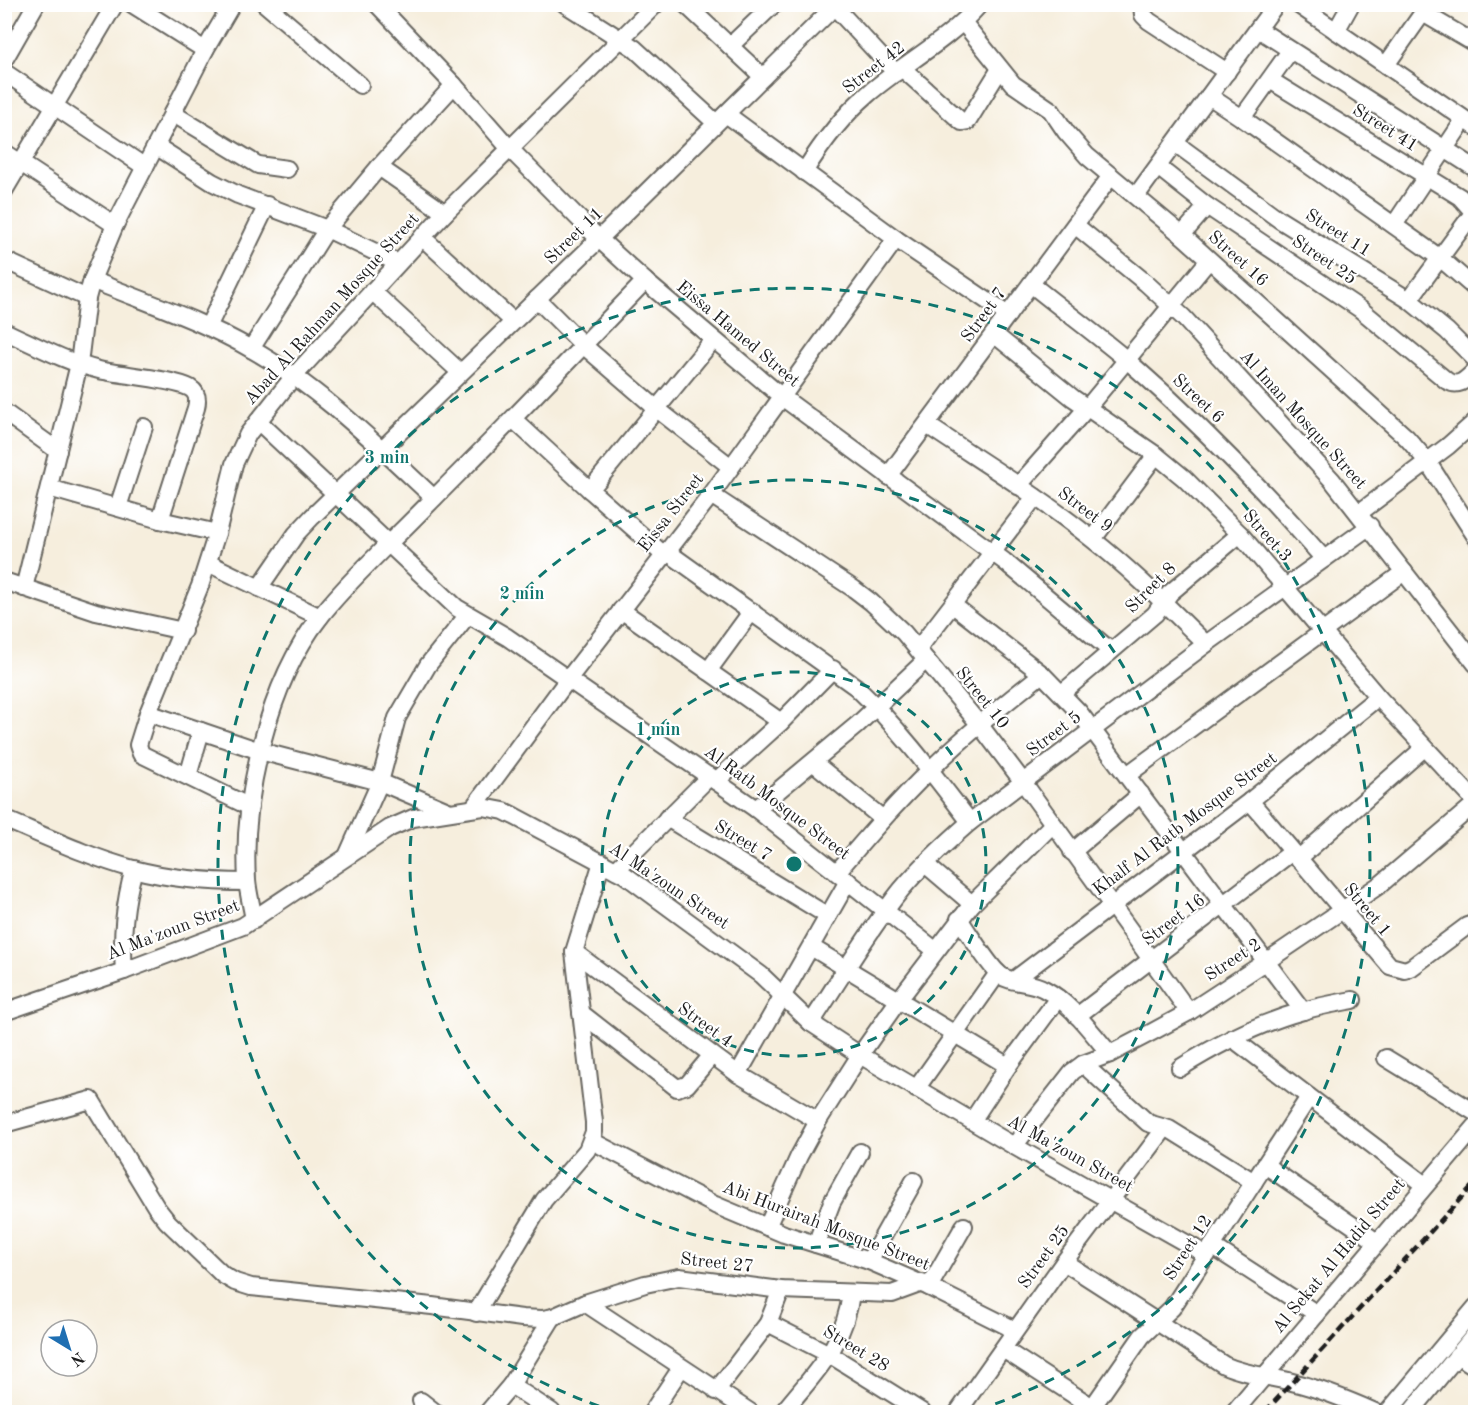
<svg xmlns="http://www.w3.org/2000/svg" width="1480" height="1417" viewBox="0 0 1480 1417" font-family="'Old Standard TT',serif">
<rect width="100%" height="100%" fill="#fff"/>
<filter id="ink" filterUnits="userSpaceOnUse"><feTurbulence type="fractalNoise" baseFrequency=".0167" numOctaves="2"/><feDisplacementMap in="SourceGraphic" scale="12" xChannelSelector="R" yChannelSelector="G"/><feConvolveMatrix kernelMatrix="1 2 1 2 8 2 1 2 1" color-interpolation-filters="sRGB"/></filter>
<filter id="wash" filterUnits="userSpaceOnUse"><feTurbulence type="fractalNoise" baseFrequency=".008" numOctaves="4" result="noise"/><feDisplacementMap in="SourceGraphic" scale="24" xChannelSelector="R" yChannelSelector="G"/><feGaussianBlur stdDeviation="1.35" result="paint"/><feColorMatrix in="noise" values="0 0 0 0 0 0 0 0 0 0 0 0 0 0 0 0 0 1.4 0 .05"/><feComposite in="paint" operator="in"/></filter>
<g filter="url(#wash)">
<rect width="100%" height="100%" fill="#f6eedd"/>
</g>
<g filter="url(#ink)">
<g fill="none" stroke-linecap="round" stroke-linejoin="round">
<g stroke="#686660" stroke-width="20">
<g id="minor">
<path d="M132 4 205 50"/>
<path d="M265 4 360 85"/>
<path d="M377 4 454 85 510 149 599 239 645 281 782 397 1004 561 1111 651"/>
<path d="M565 4 634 48 716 123"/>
<path d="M685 4 763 77"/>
<path d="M832 4 896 73"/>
<path d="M1142 4 1143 15 1149 21 1227 72"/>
<path d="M1297 4 1476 127"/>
<path d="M1423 13 1476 44"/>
<path d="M963 22 1013 84 1051 110 1066 132 1087 156 1182 235 1407 438 1427 461 1476 537"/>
<path d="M1258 29 1476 169"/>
<path d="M1336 31 1351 4"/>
<path d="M730 46 774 4"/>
<path d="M4 60 36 4"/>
<path d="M1386 65 1429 4"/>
<path d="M903 69 962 122 968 121 1000 69"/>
<path d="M4 72 145 167"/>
<path d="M1270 80 1460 197 1476 215"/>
<path d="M1209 96 1242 118 1440 258 1476 289"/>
<path d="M172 113 258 165 287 169"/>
<path d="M726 114 896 239 1008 315"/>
<path d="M1242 118 1290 51"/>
<path d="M1175 143 1280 220 1409 300 1447 331 1476 360"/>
<path d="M156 146 212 182 238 195 327 229 398 263"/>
<path d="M4 152 115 225"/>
<path d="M379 167 445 213"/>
<path d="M1158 167 1207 206 1360 309 1447 381C1460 388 1466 379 1476 370"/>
<path d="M804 172C822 143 842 116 868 94 904 63 948 41 980 4"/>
<path d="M4 191 115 4"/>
<path d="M1136 196 1276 4"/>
<path d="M1075 225 1146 283 1183 317 1332 480 1476 664"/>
<path d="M1394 225 1464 120"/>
<path d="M1182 235 1207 206"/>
<path d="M422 237 513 321"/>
<path d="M4 260 87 298"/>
<path d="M92 280C145 302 201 320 251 349 320 388 376 444 434 498"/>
<path d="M1031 284C1063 310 1096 334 1128 361 1198 422 1263 489 1324 559"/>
<path d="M372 291 460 372"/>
<path d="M537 299 583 345 657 409 731 467"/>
<path d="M1409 300 1476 209"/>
<path d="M208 327 267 205"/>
<path d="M4 331C35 345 66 362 99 370 121 375 174 379 190 388 198 393 198 400 196 408L160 520"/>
<path d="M994 334 1073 398 1156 455 1184 478 1240 534 1378 697 1476 802"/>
<path d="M251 349 327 229 379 167 454 85"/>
<path d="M4 412 58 451"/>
<path d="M513 419 590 490 664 555"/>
<path d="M258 421 457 608 507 637 756 809 935 950"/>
<path d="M927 425C982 462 1040 497 1092 539 1133 571 1169 608 1206 644"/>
<path d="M888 476 1111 176"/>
<path d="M1018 486 1087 408 1209 260"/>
<path d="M49 488 160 520 217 533"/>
<path d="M590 490 713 340"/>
<path d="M711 495 854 589 871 602 904 633 979 724 1023 782 1189 1012"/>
<path d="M118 507 144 427"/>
<path d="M1359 513 1448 446 1476 421"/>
<path d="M1093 539 1156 455"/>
<path d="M666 551 856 687C899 728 934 775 970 822"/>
<path d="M208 563 320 617"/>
<path d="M4 581 96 612 183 631"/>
<path d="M24 588 79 364 87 298 92 280 115 225 205 50 232 4"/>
<path d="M259 588 296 534 312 517 599 239 837 4"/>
<path d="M953 605 1042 674 1079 712 1303 1011"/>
<path d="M621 610 781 722"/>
<path d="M918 649 1035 497"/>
<path d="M708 671 752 611"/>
<path d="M1062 693 1155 614 1170 593 1240 534"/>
<path d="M148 713 260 751 380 782 448 811"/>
<path d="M814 763 883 819"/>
<path d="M1127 775 1404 572"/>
<path d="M188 776 201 731"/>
<path d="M716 781 781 722 833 669"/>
<path d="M1250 801 1390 966 1405 970 1412 967 1467 926 1476 923"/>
<path d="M250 807 141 754 138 745 148 713 200 586 217 533 234 464 248 434 294 376 445 213 656 4"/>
<path d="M473 808 569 678 711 495 896 239"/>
<path d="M756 809 857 725 926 660"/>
<path d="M667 818 828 916"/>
<path d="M4 819C47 837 89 857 133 869 171 879 209 882 247 882"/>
<path d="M1072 852 1141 794"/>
<path d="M347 856 380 782 397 718 428 665 467 616"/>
<path d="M1298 859 1424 748"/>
<path d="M925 864 972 904"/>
<path d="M616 870 710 776"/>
<path d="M837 872C867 837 897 802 930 770 965 735 1003 705 1042 674"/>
<path d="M959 919C969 933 988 965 1000 975 1012 984 1031 981 1044 989 1071 1003 1090 1031 1110 1054"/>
<path d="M254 920C252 907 248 893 247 880 242 797 268 683 320 617 340 591 364 568 388 544 414 519 439 493 465 467 526 406 585 343 645 281"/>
<path d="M811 947 1008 1066"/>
<path d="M574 952 738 1074 818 1121"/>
<path d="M124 971C121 935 124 904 134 869"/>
<path d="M1014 980 1250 801 1378 697"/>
<path d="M4 1012 124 971 243 926 390 828 413 818 483 807 504 811 514 816 625 875 761 975 811 1023 860 1055 1014 1146 1207 1255"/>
<path d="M581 1013 677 1088 687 1085 712 1055"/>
<path d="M1077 1016 1292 852"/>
<path d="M811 1023C841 978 868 931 901 890 922 865 946 843 970 822L1206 644 1370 526"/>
<path d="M1232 1038 1425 1185"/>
<path d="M1386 1058 1476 1113"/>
<path d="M1083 1064 1148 1123 1169 1129 1254 1182"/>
<path d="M1180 1068C1218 1044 1259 1023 1303 1011 1319 1006 1336 1003 1353 1000"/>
<path d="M738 1074 848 881"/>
<path d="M916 1089 998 973"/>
<path d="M972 1121 1008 1066 1058 998"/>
<path d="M4 1124 91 1100 156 1207 167 1221 223 1275 235 1282 251 1287 432 1306 522 1318 542 1319 553 1317 585 1303 645 1284 679 1277 781 1290 892 1294 922 1283"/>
<path d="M592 1141 715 1205 784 1234 869 1261 929 1287 1015 1330"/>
<path d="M1014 1146 1072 1072 1083 1064 1110 1054 1154 1031 1189 1012 1267 961 1381 884 1476 803"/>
<path d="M1265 1165 1377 1242"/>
<path d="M767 1227 799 1156 818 1121 860 1055 898 1001 972 904 1053 824"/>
<path d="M816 1244 832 1202 860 1152"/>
<path d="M1212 1246 1317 1314"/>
<path d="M869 1261 914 1181"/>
<path d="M1064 1262 1224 1365C1246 1375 1269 1376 1292 1382 1321 1389 1348 1400 1375 1412"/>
<path d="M929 1287 964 1226"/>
<path d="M585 1303 750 1412"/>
<path d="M476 1313 544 1200 587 1150 594 1132V1122L574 952 602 862"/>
<path d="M768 1323 829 1354 922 1412"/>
<path d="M1003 1349 1100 1412"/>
<path d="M1457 1355 1476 1367"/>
<path d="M511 1385 552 1412"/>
<path d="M716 1391 768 1323 781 1290"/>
<path d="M421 1401 435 1412"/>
<path d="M488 1412 511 1385 553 1317"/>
<path d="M652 1412 681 1368"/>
<path d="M783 1412C814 1373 845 1346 851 1293"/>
<path d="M958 1412 1064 1262 1165 1128"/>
<path d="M1089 1412 1142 1336 1172 1308 1309 1097"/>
<path d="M1234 1412 1476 1126"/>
<path d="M1388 1412 1476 1307"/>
<path d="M1411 1412 1476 1333"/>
</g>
</g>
<use href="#minor" stroke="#fff" stroke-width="16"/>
<path stroke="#1c1c1c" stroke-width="4.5" stroke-dasharray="9 4.5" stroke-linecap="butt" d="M1265 1412 1476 1182"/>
</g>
</g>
<g fill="none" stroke="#0f766e" stroke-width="3" stroke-dasharray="10 8">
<circle cx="794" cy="864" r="192"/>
<circle cx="794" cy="864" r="384"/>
<path d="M616 1412A576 576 0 1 1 972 1412"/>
</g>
<g text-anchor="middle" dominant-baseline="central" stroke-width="4.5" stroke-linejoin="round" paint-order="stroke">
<g font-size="18" fill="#1c1c1c" stroke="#fff">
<text transform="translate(874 68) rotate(-38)">Street 42</text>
<text transform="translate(1385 128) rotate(32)">Street 41</text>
<text transform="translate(1338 233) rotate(32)">Street 11</text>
<text transform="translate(574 236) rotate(-44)">Street 11</text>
<text transform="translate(1238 259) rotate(42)">Street 16</text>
<text transform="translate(1324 260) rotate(34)">Street 25</text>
<text transform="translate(332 309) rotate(-48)">Abad Al Rahman Mosque Street</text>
<text transform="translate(984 315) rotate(-54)">Street 7</text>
<text transform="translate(738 334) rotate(40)">Eissa Hamed Street</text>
<text transform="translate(1198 399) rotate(43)">Street 6</text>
<text transform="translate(1303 420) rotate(48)">Al Iman Mosque Street</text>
<text transform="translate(1085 510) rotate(37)">Street 9</text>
<text transform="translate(671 513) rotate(-52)">Eissa Street</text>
<text transform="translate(1267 536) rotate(48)">Street 3</text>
<text transform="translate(1151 588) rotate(-45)">Street 8</text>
<text transform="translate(982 698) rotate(51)">Street 10</text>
<text transform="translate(1054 734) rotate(-37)">Street 5</text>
<text transform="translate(777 803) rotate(37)">Al Ratb Mosque Street</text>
<text transform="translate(1185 824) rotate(-37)">Khalf Al Ratb Mosque Street</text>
<text transform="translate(743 841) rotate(31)">Street 7</text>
<text transform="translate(669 886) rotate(34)">Al Ma'zoun Street</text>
<text transform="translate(1367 910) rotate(50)">Street 1</text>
<text transform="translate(1174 920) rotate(-37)">Street 16</text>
<text transform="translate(173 930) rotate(-21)">Al Ma'zoun Street</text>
<text transform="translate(1233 960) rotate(-33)">Street 2</text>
<text transform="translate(705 1025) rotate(36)">Street 4</text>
<text transform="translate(1070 1154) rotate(29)">Al Ma'zoun Street</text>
<text transform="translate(826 1226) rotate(21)">Abi Hurairah Mosque Street</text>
<text transform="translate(1188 1248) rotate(-57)">Street 12</text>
<text transform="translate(1339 1256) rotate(-50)">Al Sekat Al Hadid Street</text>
<text transform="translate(1044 1257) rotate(-54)">Street 25</text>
<text transform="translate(717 1263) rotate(6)">Street 27</text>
<text transform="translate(856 1349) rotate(31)">Street 28</text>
</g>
</g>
<circle cx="794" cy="864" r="9" fill="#0f766e" stroke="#fff" stroke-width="3"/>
<g font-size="18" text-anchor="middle" font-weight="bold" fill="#0f766e" stroke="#fff" stroke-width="4.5" stroke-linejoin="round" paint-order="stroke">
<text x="387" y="463">3 min</text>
<text x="522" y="599">2 min</text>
<text x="658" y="735">1 min</text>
</g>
<rect width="1480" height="1417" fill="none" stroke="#fff" stroke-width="24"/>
<g transform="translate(69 1348) rotate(142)"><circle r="28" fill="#ffffff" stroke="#a4a4a4" stroke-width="1.5"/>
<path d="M0-4.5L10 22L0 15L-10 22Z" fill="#1f6fb2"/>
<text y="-9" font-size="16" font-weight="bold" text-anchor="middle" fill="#1c1c1c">N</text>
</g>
</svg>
